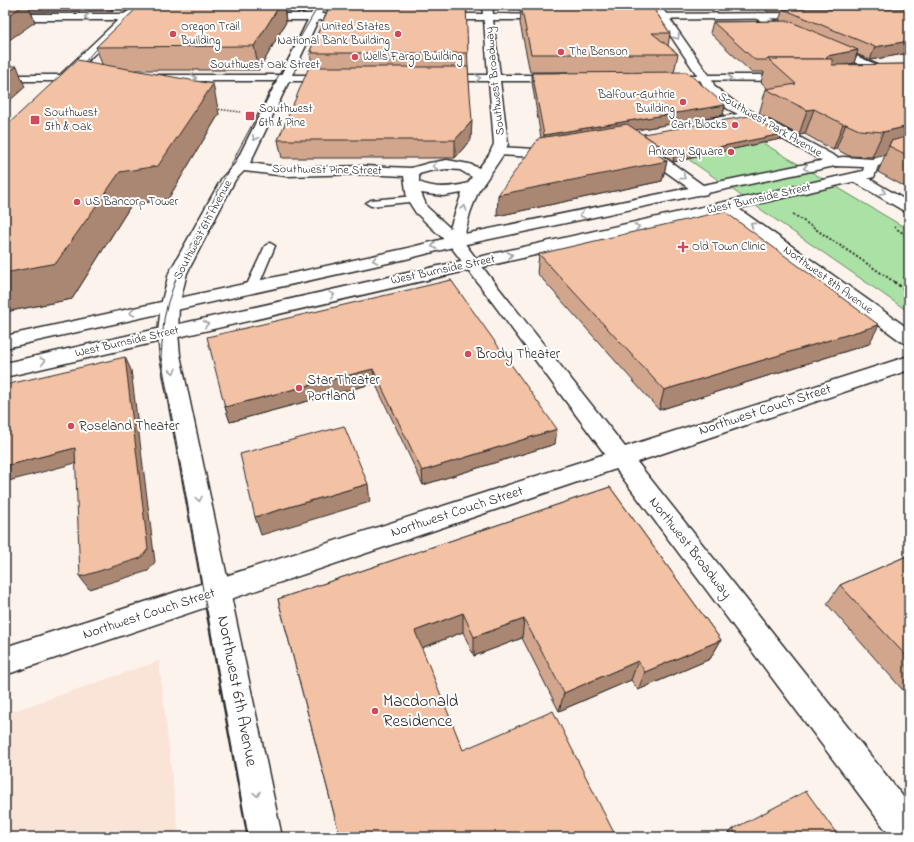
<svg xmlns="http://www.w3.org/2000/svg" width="914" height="842" viewBox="0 0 914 842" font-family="'Indie Flower',sans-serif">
<rect width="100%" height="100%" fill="#fdf3ed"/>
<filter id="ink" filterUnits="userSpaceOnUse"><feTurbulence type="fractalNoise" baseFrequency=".025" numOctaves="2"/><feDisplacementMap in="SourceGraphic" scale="8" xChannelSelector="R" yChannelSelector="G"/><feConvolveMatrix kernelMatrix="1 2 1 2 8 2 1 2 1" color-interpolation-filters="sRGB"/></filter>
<g filter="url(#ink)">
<path fill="#fae4d7" d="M159 661 179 837H5V714Z"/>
<path fill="#aae1a4" stroke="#6a8668" d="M736 127 909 230V312L659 139Z"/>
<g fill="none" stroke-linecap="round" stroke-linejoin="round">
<g stroke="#2b2b2b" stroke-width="3">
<g id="lane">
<path d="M415 196 418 197 420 199 418 201 371 206 366 203 371 200Z"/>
<path d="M270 243 275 246 258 287 256 289H248L246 287 265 246Z"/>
</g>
</g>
<g stroke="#2b2b2b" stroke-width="3">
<g id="street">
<path d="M650 5H660L711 78 715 87 736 103 840 159 842 162 840 165 835 166 830 165 748 120 682 132 677 131 676 128 677 125 738 114 728 109 706 91 699 78Z"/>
<path d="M758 13 800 32 801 34 796 37 792 36 755 18 753 16Z"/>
<path d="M827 44 909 78V85L823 49 822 47 823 45Z"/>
<path d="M642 144 647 145 707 188 709 191 707 194 702 195 697 194 637 151 635 148 637 145Z"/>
<path d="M558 145 563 146 565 149 563 152 535 157 499 155 494 154 492 151 494 148 499 147 535 149Z"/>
<path d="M856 173 861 174 909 202V213L904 211 851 180 849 177 851 174Z"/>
<path d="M727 202 732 204 909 329V344L902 342 722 210 719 207 722 204Z"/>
<path d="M168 327 175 329 178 333 180 355 282 837H248L160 355 158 333 161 329Z"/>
</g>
</g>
<g stroke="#2b2b2b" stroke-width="3">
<g id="secondary">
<path d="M316 5 325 6 321 14H354L359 17 354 20H318L292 75H334L338 76 340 78 338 80 334 81H289L250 163 286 168 364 166 411 168 429 163 447 160 469 164 479 168 489 155 494 144 489 81H438L434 80 432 78 434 76 438 75H488L484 20H436L431 17 436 14H483L482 5H492L493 14 553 15 555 17 553 19 550 20H493L500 75H562L566 76 568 78 566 80 562 81H500L508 144 503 155 478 192 470 213 463 241 490 277 625 447 909 356V370L637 462 909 804V837H891L616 469 5 675V647L605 454 449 244 416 213 407 199 404 176 364 174 286 176 244 171 235 180 187 273 179 305 178 333 175 337 168 339 161 337 158 333 161 305 169 273 222 178 235 164 277 81H148L144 80 142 78 144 76 148 75H281L308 20H256L251 17 256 14H311ZM447 169 460 170 472 177 468 183C451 188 435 189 419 182V174L430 171ZM421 193 443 196 462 193 450 228 427 207Z"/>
<path d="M132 9 137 12 135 14H158L163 17 158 20H129L73 75 92 76 94 78 92 80 66 81 60 84 55 81H5V75H60L118 20H5V14H124Z"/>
<path d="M810 13 815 16 813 18 628 20 623 17 628 14Z"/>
<path d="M664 75H792L796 76 798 78 796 80 792 81 660 80 658 78 660 76Z"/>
</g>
</g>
<g stroke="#2b2b2b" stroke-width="3">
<path id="primary" d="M909 150V158L878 166 874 177 5 377V363L863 171 864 167 835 166 457 246 406 259 5 348V336L404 249 455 236 835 158 843 157 872 159Z"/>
</g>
<path stroke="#2b2b2b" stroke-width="1.5" stroke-dasharray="1.5 1.5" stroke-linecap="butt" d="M216 109 241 112"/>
<g stroke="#2b2b2b" stroke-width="2" stroke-dasharray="2 2" stroke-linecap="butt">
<path d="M793 214 896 283"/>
<path d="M894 227 909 237"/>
</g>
<path stroke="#2b2b2b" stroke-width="2.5" stroke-dasharray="2.5 2.5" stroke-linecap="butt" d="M894 282 909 292"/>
<use href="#lane" fill="#fff" fill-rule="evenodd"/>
<use href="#street" fill="#fff" fill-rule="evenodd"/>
<use href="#secondary" fill="#fff" fill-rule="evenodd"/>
<use href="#primary" fill="#fff" fill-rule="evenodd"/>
<g stroke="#2b2b2b" stroke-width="1">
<path d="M79 69 93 52 140 5"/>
<path d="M207 612 161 357 164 319 168 302 179 270 239 149 282 69 319 5"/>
</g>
<path stroke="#2b2b2b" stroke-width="1.5" d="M207 611 248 837"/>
</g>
<g fill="#d1a68d" stroke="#2b2b2b">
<path d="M5 5H296L291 12H285L286 22 259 70H135L219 114 168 199 131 205 72 299 5 312V127L102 64 96 47 136 10 133 8 126 11H122L117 6 112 11 31 12 35 22Z"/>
<path d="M330 5H467V12H466L468 67 471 139 455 158H282L278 140 312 67 310 51Z"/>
<path d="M518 5H651L670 33 668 46 678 54 674 72 725 105 723 115 636 130 643 135 780 139 673 162 658 151 657 154 667 161 662 181 497 216 541 138 532 82V73L568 72H530L520 23 521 12H520Z"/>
<path d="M761 5H909V53L870 60 857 54 854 63 841 65 909 64V189L878 172 885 155 872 157 849 156 836 149 833 150 805 134 799 135 759 114 766 89H768L761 82 764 72H751L710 33 713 22 781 21 779 20 782 12H768Z"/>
<path d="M539 254 869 344 659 410 537 273Z"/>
<path d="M451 280 555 444 423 485 375 383 230 422 225 407Z"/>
<path d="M610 487 721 640 710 659 638 690 631 680 559 711 522 638 474 656 463 632 422 648 340 837 278 599Z"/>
<path d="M909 555V697L827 604 840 585Z"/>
<path d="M733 829 839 837H731L729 833Z"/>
</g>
<g fill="#aa8773" stroke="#2b2b2b">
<path d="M24 5H28L35 22 5 43V18Z"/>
<path d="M110 5H117V6L112 11Z"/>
<path d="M124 5H132L133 8 126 11Z"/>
<path d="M280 5H284L286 22 259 70 254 46Z"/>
<path d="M290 5H296L291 12Z"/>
<path d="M909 41V53L870 60 875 47Z"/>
<path d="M858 50 854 63 824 68 827 56Z"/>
<path d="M17 66 25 87 5 105V75Z"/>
<path d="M213 84 219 114 168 199 131 205 72 299 5 312V273L120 172Z"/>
<path d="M725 105 723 115 543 146 544 135Z"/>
<path d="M814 109 805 134 799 135 807 110Z"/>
<path d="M472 121 471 139 455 158V140Z"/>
<path d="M843 124H846L836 149 833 150Z"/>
<path d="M909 126V149L891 141 885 155 872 157 883 132Z"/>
<path d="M782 134 780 139 673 162 674 156Z"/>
<path d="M659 145 655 163 667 161 662 181 497 216 498 195 648 148Z"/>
<path d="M879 325 869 344 659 410 664 390Z"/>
<path d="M125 357 131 370 155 562 148 571 89 589 80 577Z"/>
<path d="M373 369 375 383 230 422 225 407Z"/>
<path d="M557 429 555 444 423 485 422 471Z"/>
<path d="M75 448 83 461 5 482V466Z"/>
<path d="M368 484 370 502 261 535 255 517Z"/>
<path d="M463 613V632L416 650 415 631Z"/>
<path d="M524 619 522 638 474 656V637Z"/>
<path d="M721 640 710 659 638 690 645 672Z"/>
<path d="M638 661 631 680 559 711 564 693Z"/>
</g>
<g fill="#f3c1a4" stroke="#2b2b2b">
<path d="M5 5H24L5 18Z"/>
<path d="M140 5H280L254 46 96 47Z"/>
<path d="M330 5H466L468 53H312L313 51H310Z"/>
<path d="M523 5H651L670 33H652L678 54H531L521 6H523Z"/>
<path d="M783 9H909V41L875 47Z"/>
<path d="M789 21 858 50 827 56V59H768L767 60H755L713 22Z"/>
<path d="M768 59H832V65L909 64V126L883 132 859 130 846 124H843L814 109 807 110 766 89 796 84Z"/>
<path d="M77 60 213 84 158 166 120 172 56 263 5 273V127Z"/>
<path d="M5 66H17L5 75Z"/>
<path d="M309 67H468L472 121 455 140H278Z"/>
<path d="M687 72 725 105 544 135 532 73Z"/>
<path d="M749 116 782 134 674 156 643 134Z"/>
<path d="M627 124 659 145 648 148 667 161 498 195 539 138Z"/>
<path d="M909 136V156L889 146 891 141Z"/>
<path d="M724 211 879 325 664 390 539 254Z"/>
<path d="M451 280 557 429 422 471 373 369 225 407 207 337Z"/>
<path d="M125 357 148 549 141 558 80 577 75 448 5 466V385Z"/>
<path d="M344 426 368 484 255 517 240 454Z"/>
<path d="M610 487 721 640 645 672 638 661 564 693 524 619 474 637 463 613 415 631 463 750 553 711 616 837H340L278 599Z"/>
<path d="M909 555V659L840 585Z"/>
<path d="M806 791 839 837H738L733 829Z"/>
</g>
<defs><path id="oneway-chevron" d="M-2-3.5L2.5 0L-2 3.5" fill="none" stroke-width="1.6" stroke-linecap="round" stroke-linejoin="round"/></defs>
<g stroke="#a0a0a0">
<use href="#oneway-chevron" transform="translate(87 17) rotate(180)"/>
<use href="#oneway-chevron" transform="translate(677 37) rotate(55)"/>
<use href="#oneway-chevron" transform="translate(194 78)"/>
<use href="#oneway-chevron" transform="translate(478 78) rotate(-1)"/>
<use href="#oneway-chevron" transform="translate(729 78)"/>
<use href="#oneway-chevron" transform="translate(255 138) rotate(116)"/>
<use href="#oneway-chevron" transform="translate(435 166) rotate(173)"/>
<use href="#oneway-chevron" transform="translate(806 168) rotate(168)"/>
<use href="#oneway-chevron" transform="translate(683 177) rotate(36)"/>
<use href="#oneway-chevron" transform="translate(883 192) rotate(30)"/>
<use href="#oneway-chevron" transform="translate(464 208) rotate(-71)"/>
<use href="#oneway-chevron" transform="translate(582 215) rotate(168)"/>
<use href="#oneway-chevron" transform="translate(753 225) rotate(-144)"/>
<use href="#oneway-chevron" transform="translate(637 227) rotate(-13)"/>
<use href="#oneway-chevron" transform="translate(434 246) rotate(166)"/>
<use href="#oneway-chevron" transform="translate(510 255) rotate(-13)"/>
<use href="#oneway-chevron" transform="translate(375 260) rotate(168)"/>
<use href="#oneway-chevron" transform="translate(332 295) rotate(-13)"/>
<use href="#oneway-chevron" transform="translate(132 313) rotate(167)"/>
<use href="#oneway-chevron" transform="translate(206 324) rotate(-13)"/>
<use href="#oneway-chevron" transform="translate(43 361) rotate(-13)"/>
<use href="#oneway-chevron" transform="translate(173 371) rotate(79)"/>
<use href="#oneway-chevron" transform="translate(199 499) rotate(79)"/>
<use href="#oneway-chevron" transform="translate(257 794) rotate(79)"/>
</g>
</g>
<g fill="#d1495b" stroke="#fff" stroke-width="1.5">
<circle cx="173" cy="34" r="4"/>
<circle cx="398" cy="34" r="4"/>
<circle cx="561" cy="52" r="4"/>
<circle cx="355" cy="57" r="4"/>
<circle cx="683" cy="102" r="4"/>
<rect x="245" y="111" width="10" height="10" rx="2"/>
<rect x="30" y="115" width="10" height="10" rx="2"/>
<circle cx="735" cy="125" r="4"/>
<circle cx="731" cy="152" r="4"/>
<circle cx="77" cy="202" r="4"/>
<path d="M681 241h4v4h4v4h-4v4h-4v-4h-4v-4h4z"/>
<circle cx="468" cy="354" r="4"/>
<circle cx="299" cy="388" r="4"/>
<circle cx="71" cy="426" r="4"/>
<circle cx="375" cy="711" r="4"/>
</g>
<g text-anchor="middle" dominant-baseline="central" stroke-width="4" stroke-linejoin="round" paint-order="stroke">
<g font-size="12" fill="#2b2b2b" stroke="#fff" text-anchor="start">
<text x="181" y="27">Oregon Trail<tspan x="181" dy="14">Building</tspan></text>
<text x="390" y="27" text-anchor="end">United States<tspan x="390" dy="14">National Bank Building</tspan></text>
<text x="569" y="52">The Benson</text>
<text x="363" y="57">Wells Fargo Building</text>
<text x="675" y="95" text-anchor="end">Balfour–Guthrie<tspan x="675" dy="14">Building</tspan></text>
<text x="259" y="109">Southwest<tspan x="259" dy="14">6th &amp; Pine</tspan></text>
<text x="44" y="113">Southwest<tspan x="44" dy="14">5th &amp; Oak</tspan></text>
<text x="727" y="125" text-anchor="end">Cart Blocks</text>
<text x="723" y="152" text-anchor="end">Ankeny Square</text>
<text x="85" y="202">US Bancorp Tower</text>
<text x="692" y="247">Old Town Clinic</text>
</g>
<g font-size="12" fill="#2b2b2b" stroke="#fff">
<text x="265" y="65">Southwest Oak Street</text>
<text transform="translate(495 81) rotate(-96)">Southwest Broadway</text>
<text transform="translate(770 125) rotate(30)">Southwest Park Avenue</text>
<text transform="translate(327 170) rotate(1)">Southwest Pine Street</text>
<text transform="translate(759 199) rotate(-13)">West Burnside Street</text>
<text transform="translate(203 230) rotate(-62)">Southwest 6th Avenue</text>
<text transform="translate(443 270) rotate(-12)">West Burnside Street</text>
<text transform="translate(828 280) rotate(36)">Northwest 8th Avenue</text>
<text transform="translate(127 342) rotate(-13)">West Burnside Street</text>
</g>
<g font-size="14" fill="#2b2b2b" stroke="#fff" text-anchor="start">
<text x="476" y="354">Brody Theater</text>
<text x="307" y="380">Star Theater<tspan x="307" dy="16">Portland</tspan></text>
<text x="79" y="426">Roseland Theater</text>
</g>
<g font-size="14" fill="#2b2b2b" stroke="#fff">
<text transform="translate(765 410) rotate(-18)">Northwest Couch Street</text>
<text transform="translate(457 512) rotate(-18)">Northwest Couch Street</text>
<text transform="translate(690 548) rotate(52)">Northwest Broadway</text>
<text transform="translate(149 614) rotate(-18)">Northwest Couch Street</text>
</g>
<g font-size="17" fill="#2b2b2b" stroke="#fff">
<text transform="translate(237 691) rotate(79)">Northwest 6th Avenue</text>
</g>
<g font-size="17" fill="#2b2b2b" stroke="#fff" text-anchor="start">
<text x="383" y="701">Macdonald<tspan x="383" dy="20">Residence</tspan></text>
</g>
</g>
<rect width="914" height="842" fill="none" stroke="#fff" stroke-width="20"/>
<rect x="10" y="10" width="894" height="822" fill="none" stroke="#2b2b2b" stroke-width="1.5" filter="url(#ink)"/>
</svg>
